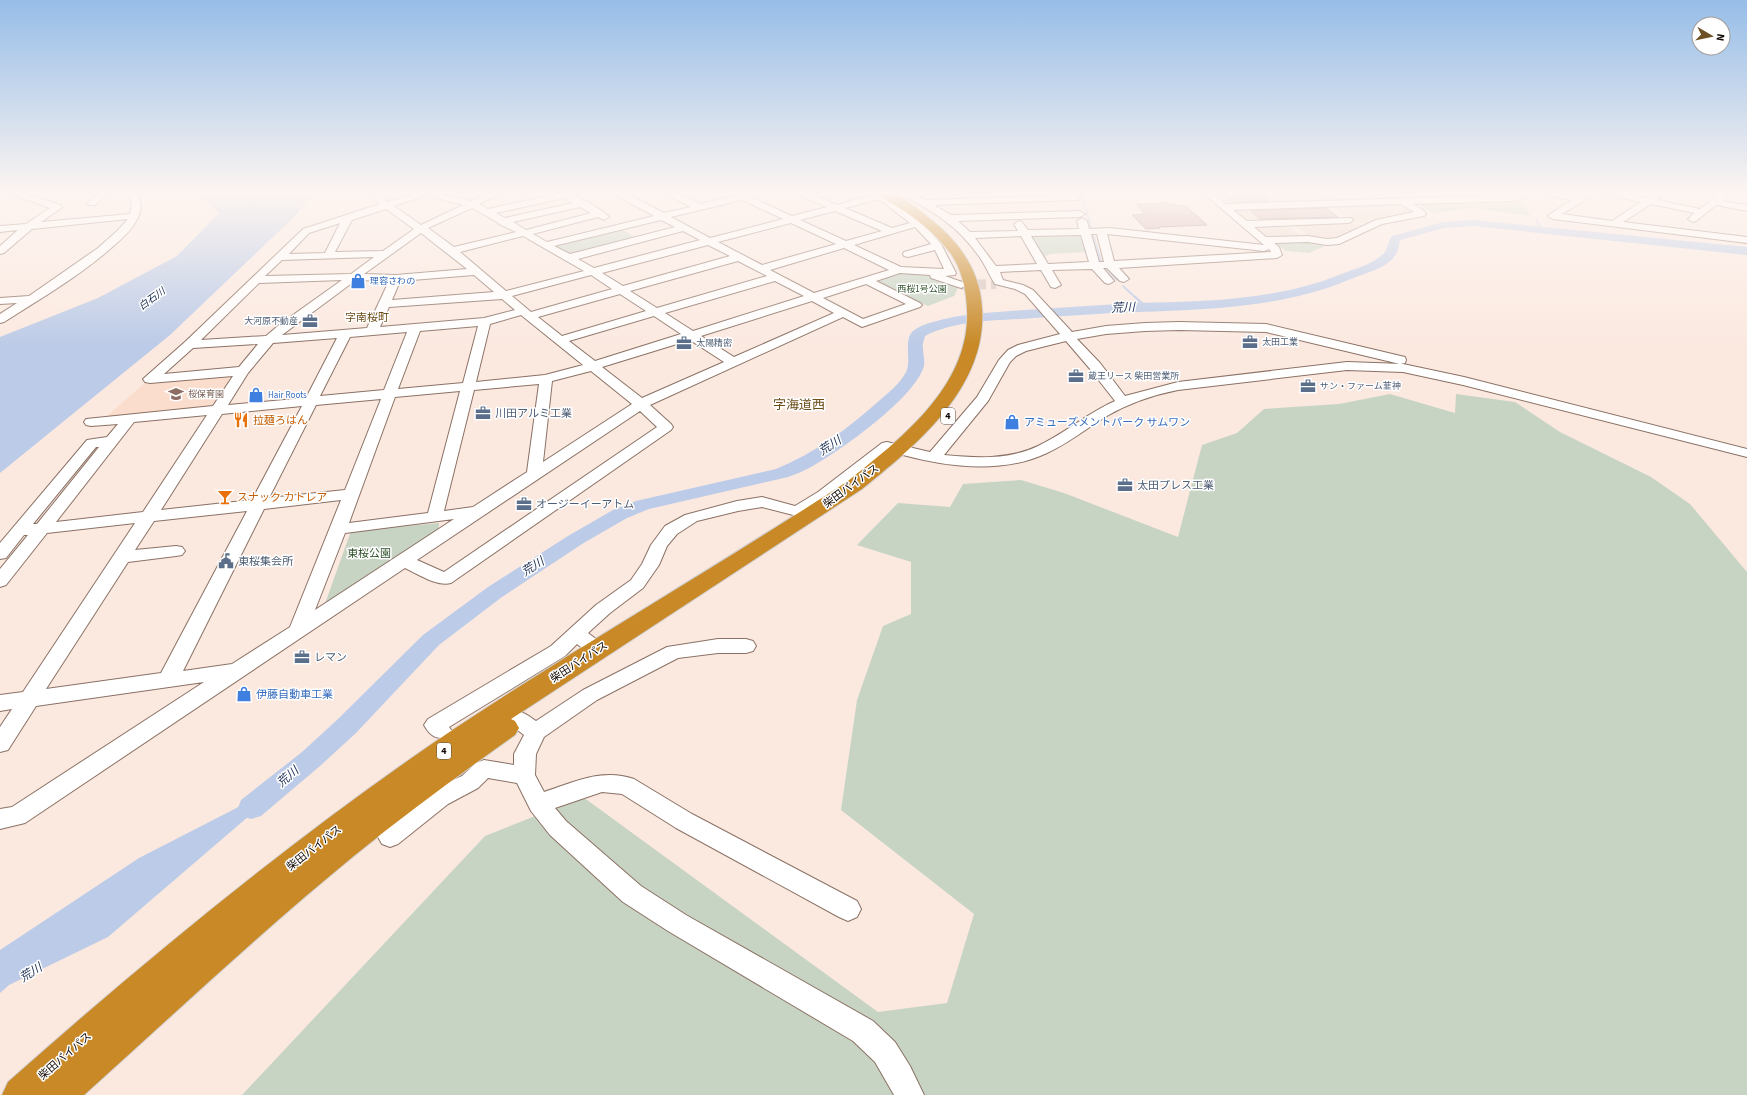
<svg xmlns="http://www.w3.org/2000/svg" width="1747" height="1095" viewBox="0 0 1747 1095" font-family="'Source Sans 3','Noto Sans JP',sans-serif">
<rect width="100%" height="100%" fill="#fbe9e0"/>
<g fill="#efdbcc">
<path d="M1213 192H1383L1396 200 1239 205 1235 202H1226Z"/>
<path d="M1403 205 1415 212 1368 224 1350 219 1335 208V207Z"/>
<path d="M1326 207 1343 220 1247 222 1231 209Z"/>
<path d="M1349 222 1363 226 1336 240 1310 238 1293 224Z"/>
<path d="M1286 224 1303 238 1269 239 1250 225Z"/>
</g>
<path fill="#fbddce" d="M234 375 212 407 105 418 147 381Z"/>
<g fill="#c7d4c4">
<path d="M1523 202 1530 216 1472 208 1434 214 1418 204Z"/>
<path d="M620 228 637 239 572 256 550 245Z"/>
<path d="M1081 234 1087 252 1050 254 1042 258 1029 235Z"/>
<path d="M1311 242 1325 246 1309 253 1286 251 1275 243Z"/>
<path d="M902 272 926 275 958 288 954 296 928 306 874 282V280Z"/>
<path d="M1390 394 1455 413 1456 394 1515 402 1560 432 1651 477 1690 504 1747 572V1095H242L485 836 583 797 878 1012 947 1003 974 914 841 810 857 700 883 626 911 614V562L857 545 898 503 950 507 963 484 1021 480 1064 493 1178 537 1202 445 1237 433 1264 409 1339 404Z"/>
<path d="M439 523 438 537 322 612 351 531Z"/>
</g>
<g fill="#bccbe7">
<path d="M194 192H315L294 217 170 335 0 473V337L98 298 177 256 219 213Z"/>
<path d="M291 780 108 937 9 985 0 993V950L139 858Z"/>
</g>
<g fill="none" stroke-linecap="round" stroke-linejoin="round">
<g stroke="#bccbe7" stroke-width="2">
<path d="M1081 192 1101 262 1117 280"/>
<path d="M1527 192 1530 203"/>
<path d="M1536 220 1544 232"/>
<path d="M1123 286 1136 298"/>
</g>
<path stroke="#bccbe7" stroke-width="2.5" d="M1135 297 1146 307"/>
<path fill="#bccbe7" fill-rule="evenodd" d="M1473 220 1747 247V255L1473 226 1444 228 1400 240C1399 244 1399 248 1397 252 1390 268 1365 273 1351 279 1282 308 1210 309 1137 312 1103 313 1068 316 1034 318 998 321 958 319 925 336 924 340 922 344 923 348 923 354 925 361 924 366 915 398 840 451 811 467 804 471 796 474 788 477L649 509 627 518 582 544 502 597 439 645 356 733 320 766 261 816 251 819 241 816 238 808 241 800 302 752 338 719 423 635 488 587 568 536 613 510 636 501 776 469C815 453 849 428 880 400 889 392 900 384 906 372 912 361 903 340 913 331 923 323 941 320 953 317 976 313 1001 312 1024 310 1061 308 1098 305 1134 303 1207 301 1276 301 1344 273 1357 268 1373 264 1383 254 1388 250 1388 241 1392 236L1443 222Z"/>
</g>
<g fill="#ceaba5" stroke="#9a7b77">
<path d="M1221 192H1257L1268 201 1232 202Z"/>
<path d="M1166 203 1180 206H1186L1207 225 1159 227 1160 228 1146 229 1132 215 1145 214 1136 204Z"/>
<path d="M1326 208 1338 217 1260 219 1251 211Z"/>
</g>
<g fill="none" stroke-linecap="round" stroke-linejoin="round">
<path stroke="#d8c7bf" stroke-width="10" stroke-dasharray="10 5" stroke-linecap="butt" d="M961 285 996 284"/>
<g stroke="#8b7164" stroke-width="2">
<g id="minor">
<path d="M10 192H22L60 205 62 207 60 209 41 222 130 214 132 203 127 192H135C143 201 142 212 135 223 129 233 119 241 110 249 78 277 40 299 4 322L0 323V314L17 303 0 304V298L29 296 98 248 117 231 128 219 32 229 4 253 0 254V246L18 230 0 232V226L26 224 50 208 11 194Z"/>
<path d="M102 192H111L95 205H89L87 203 89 201Z"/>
<path d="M374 192H382L384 199 388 202 420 192H433L471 201 491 192H501L500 194 479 204 488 209 551 195 543 194 542 192C550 192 560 190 568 193 577 195 603 210 609 217L604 220 598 217 533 234 547 242 654 216 614 194 613 192H623L664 213 691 207 665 194 664 192H674L701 204 735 196 729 192H739L792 216 827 207 796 194 795 192H806L837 205 872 195 869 192H879L884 194 924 225 941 244 956 273 955 275 945 276 965 283 967 285 961 288 931 278 930 275 900 273 876 281 920 303 922 305 920 307 862 327 843 317 650 405 671 424 673 427 671 430 451 583C437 587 418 574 405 568L25 823 0 829V809L12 807 204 682 36 706 8 750 0 752V727L12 709 0 711V695L23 692 135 523 47 533 6 585 0 587V569L28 535H24L6 558 0 559V543L87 440 107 437 118 424 91 426 86 425 84 422 86 419 213 406 233 376 150 383 145 382 143 379 186 341 303 229 380 204 375 200ZM427 195 463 205 421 225 394 206ZM564 198 573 203 505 218 496 213ZM879 199 910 223 892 228 845 208ZM742 200 783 219 710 238 671 217ZM580 207 591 213 526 230 513 222ZM472 208 497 222 499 224 516 232 454 247 428 228ZM386 209 414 229 383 251 335 252 352 220ZM835 211 882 231 846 241 800 220ZM661 220 675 227 570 254 554 246ZM340 223 325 253 289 254 309 233ZM791 223 836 244 762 265 718 242ZM915 227 931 244 904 252 903 254 904 256 908 257 935 250 944 269 901 267 854 245ZM683 231 700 240 594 268 578 259ZM421 233 467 269 396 275 364 274ZM523 236 584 271 506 291 460 252ZM708 245 730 256 623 286 602 273ZM844 248 889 270 814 293 770 270ZM374 257 351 274 265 276 282 260ZM738 261 767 276 657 308 630 291ZM474 275 494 292 392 300 400 281ZM591 275 612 289 531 312 512 296ZM342 280 279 325 266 336 201 340 259 283ZM356 280 389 281 367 328 282 335ZM775 281 804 296 693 331 665 313ZM866 284 906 304 863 319 823 298ZM620 294 646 311 562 336 538 317ZM502 299 515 310 484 318 380 327 389 307ZM812 301 834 313 734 357 701 336ZM521 315 583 365 545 375 476 382 490 324ZM654 316 681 334 595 361 569 341ZM478 326 463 383 398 389 420 331ZM407 332 384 390 320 396 350 337ZM337 338 306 398 228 405 248 373 273 343ZM690 340 724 362 642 398 602 367ZM258 344 239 367 164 374 193 348ZM591 371 632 404 543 462 552 381ZM539 384 527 472 473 507 444 511 474 390ZM460 391 428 513 349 523 395 397ZM381 399 345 490 269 498 316 405ZM302 406 252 500 161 510 222 414ZM640 411 657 427 444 572 417 560ZM207 415 143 512 56 522 134 422ZM96 447H99L37 524H33ZM341 500 290 627 232 664 183 671 264 509ZM247 511 161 673 46 689 128 562 176 556 182 555 185 551 182 547 176 546 135 550 154 521ZM454 519 315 610 345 533Z"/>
<path d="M900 192H910L925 200 1075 195 1078 196 1080 198 1078 200 934 205 951 215 1080 211 1085 214 1080 217 958 221 970 232 1018 231 1014 224 1019 221 1022 222 1028 230 1079 229 1077 221 1082 218 1087 221 1089 229 1110 228 1264 245 1202 192H1211L1226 204 1512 195 1511 192H1519L1522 198 1517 201 1413 204 1423 210 1426 214 1424 216 1382 224 1339 244 1327 245 1308 242 1274 243 1279 247 1282 255 1277 258 1119 268 1129 279 1124 282 1120 281 1107 268H1103L1114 281 1109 284 1105 283 1092 269 1052 270 1061 285 1055 288 1051 287 1041 270 1000 272 1003 280 1023 285 1033 290 1072 332 1106 326 1145 323 1179 322 1266 324 1405 357 1406 360 1405 363 1400 364 1266 332 1179 330 1145 331 1106 334 1077 339 1100 363 1125 396 1178 382 1347 362 1403 364 1464 377 1747 449V457L1463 385 1403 372 1347 370 1178 390C1153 395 1129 403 1107 416 1087 428 1069 443 1047 453 999 476 939 466 889 451 867 469 823 509 797 516L762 507 738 511 697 521 677 534 667 546 659 565 643 588 610 613 588 633 604 645 607 650 604 655C592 658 586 651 577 644L565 656 449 727 452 731 448 737C437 740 430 736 424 725L428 719 551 646 596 605 631 580 642 564 651 545 665 526 685 515 737 501 762 497 795 506 818 492 882 443 887 442 930 452 977 397 999 360 1008 350 1018 345 1060 334 1025 294 1015 289 995 284C989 275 985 264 978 255 956 224 933 212 901 194ZM1401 204 1414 212 1376 220 1337 238 1327 239 1308 236 1266 237 1254 227 1348 223 1351 222 1353 220 1351 218 1247 221 1233 210ZM1091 234H1097L1104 262H1099ZM1107 234 1264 251 1269 249 1271 252 1114 261ZM1081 235 1089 262 1048 264 1031 236ZM1021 236 1037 264 996 266 975 238ZM1066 341 1090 369 1115 401C1088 413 1065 433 1038 446 1009 460 975 458 944 455L988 401 1010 362 1016 356 1026 351Z"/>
<path d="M1539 192H1555L1579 196 1586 192H1596L1595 194 1562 214 1612 221 1641 202 1603 194 1602 192H1617L1648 198 1658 192H1667L1657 200 1700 209 1722 192H1731L1722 201 1747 205V211L1716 205 1696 221 1693 222 1688 219 1694 213 1651 204 1623 222 1747 237V243L1553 219 1548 216 1550 214 1572 200 1540 194Z"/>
<path d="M718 639H746L753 641 756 646 753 651 746 653H718L678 658 597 700 544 737 536 754 535 775 544 792C574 782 602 768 634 779L692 814 857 901 861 909 857 917 848 921 839 917 676 828 622 794 602 792 555 808 566 821 641 886 686 915 873 1021 895 1042 910 1066 924 1095H894L875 1062 853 1041 668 931 623 902 550 835 531 811 517 783 488 778 478 788 448 804 398 844 390 847 382 844 378 837 382 830 432 790 462 776 476 763 484 760 514 765V754L524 735 511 725 508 719 511 713C522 710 527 715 536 721L583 690 667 647Z"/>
</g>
</g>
<g stroke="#d0cecd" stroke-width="2">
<path id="highway" d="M877 192C881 192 885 191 889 192 900 193 932 220 941 228 964 249 980 275 982 307 988 386 918 444 862 489L511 719 515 721 519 728 515 735C460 774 407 813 355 855 262 931 174 1014 84 1095H2L8 1082C141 964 280 849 426 748 564 654 709 572 848 481 902 438 971 385 967 309 966 289 962 270 951 254 938 237 922 223 904 211 896 205 883 200 877 192Z"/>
</g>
<use href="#minor" fill="#fff" fill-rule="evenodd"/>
<use href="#highway" fill="#c88926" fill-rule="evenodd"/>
</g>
<linearGradient id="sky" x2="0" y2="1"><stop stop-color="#96bde8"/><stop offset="0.56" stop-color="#fdf5f1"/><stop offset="1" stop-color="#fdf5f1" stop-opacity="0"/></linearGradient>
<rect width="1747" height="345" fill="url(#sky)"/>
<defs>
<g id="shop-bare" transform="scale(1.2)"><path d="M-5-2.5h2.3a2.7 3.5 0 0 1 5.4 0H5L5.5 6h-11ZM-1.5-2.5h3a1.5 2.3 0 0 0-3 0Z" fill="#3f7fe0" stroke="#fff" stroke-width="2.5" paint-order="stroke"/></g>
<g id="office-bare" transform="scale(1.2)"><path d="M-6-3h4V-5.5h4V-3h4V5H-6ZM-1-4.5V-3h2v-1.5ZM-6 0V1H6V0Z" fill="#5c6f8a" stroke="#fff" stroke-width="2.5" paint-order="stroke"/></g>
<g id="school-bare" transform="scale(1.2)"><path d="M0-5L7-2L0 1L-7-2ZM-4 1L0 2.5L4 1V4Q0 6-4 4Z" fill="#8d6e63" stroke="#fff" stroke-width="2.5" paint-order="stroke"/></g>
<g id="restaurant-bare" transform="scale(1.2)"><path d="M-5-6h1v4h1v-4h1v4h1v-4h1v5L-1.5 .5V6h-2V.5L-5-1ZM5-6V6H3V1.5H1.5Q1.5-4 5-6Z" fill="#e8710a" stroke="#fff" stroke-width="2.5" paint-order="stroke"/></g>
<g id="bar-bare" transform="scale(1.2)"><path d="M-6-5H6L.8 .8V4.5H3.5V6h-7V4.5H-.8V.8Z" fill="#e8710a" stroke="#fff" stroke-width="2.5" paint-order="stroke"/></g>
<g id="civic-bare" transform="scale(1.2)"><path d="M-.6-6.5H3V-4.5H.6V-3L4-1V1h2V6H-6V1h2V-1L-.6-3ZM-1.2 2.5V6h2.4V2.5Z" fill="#5c6f8a" stroke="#fff" stroke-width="2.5" paint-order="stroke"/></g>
</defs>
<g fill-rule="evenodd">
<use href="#shop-bare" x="358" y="281"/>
<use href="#office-bare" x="310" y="321"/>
<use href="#office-bare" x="1250" y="342"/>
<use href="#office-bare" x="684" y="343"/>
<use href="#office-bare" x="1076" y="376"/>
<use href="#office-bare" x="1308" y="386"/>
<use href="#school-bare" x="176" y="394"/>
<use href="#shop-bare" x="256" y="395"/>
<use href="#office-bare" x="483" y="413"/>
<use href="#restaurant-bare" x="241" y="420"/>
<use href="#shop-bare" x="1012" y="422"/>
<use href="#office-bare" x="1125" y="485"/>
<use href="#bar-bare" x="225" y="497"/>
<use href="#office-bare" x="524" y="504"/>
<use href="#civic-bare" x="226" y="561"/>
<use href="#office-bare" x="302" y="657"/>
<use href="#shop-bare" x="244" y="694"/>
</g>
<g text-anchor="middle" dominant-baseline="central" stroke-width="3" stroke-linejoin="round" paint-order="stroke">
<g font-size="9" fill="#366cbe" stroke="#fff" text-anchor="start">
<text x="370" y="281">理容さわの</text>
<text x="268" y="395">Hair Roots</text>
</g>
<g font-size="9" fill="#31522c" stroke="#fff">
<text x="922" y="289">西桜1号公園</text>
</g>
<g font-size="9" fill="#4e5e75" stroke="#fff" text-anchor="start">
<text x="298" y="321" text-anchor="end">大河原不動産</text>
<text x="1262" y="342">太田工業</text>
<text x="696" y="343">太陽精密</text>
<text x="1088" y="376">蔵王リース 柴田営業所</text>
<text x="1320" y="386">サン・ファーム韮神</text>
</g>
<g font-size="9" fill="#785e54" stroke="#fff" text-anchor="start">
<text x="188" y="394">桜保育園</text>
</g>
<g font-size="10" font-style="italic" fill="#1b2e53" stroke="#fff">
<text transform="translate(152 299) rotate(-36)">白石川</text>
</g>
<g fill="#fff" stroke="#5a5350" stroke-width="1">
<rect x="941" y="408" width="14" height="16" rx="3"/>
<rect x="437" y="743" width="14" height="16" rx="3"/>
</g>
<g font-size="10" font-weight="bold" fill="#130905">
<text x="948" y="416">4</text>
<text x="444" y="751">4</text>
</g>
<g font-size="11" fill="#6d4e19" stroke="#fff">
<text x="367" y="317">字南桜町</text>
</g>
<g font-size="11" fill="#4e5e75" stroke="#fff" text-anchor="start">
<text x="495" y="413">川田アルミ工業</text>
<text x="1137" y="485">太田プレス工業</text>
<text x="536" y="504">オージーイーアトム</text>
<text x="238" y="561">東桜集会所</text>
<text x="314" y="657">レマン</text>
</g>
<g font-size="11" fill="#c56008" stroke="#fff" text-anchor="start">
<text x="253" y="420">拉麺ろはん</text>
<text x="237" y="497">スナック カトレア</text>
</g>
<g font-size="11" fill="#366cbe" stroke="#fff" text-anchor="start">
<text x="1024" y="422">アミューズメントパーク サムワン</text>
<text x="256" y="694">伊藤自動車工業</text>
</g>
<g font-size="11" fill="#130905" stroke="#fff">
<text transform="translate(851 486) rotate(-36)">柴田バイパス</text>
<text transform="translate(579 662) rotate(-33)">柴田バイパス</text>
<text transform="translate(314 848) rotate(-38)">柴田バイパス</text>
<text transform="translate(65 1056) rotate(-41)">柴田バイパス</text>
</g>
<g font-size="11" fill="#31522c" stroke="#fff">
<text x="369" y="553">東桜公園</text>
</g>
<g font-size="12" font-style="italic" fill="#1b2e53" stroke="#fff">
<text transform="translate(1123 308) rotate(-2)">荒川</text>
<text transform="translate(830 446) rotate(-34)">荒川</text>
<text transform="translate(533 567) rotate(-32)">荒川</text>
<text transform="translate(288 777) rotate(-41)">荒川</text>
<text transform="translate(31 973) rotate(-32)">荒川</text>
</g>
<g font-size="13" fill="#6d4e19" stroke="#fff">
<text x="799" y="405">字海道西</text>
</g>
</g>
<g transform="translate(1711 36) rotate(99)"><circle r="19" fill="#ffffff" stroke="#a19d9b"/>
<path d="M0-3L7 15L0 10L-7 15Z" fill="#6d5124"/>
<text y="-6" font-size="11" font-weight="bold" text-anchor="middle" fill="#130905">N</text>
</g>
</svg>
